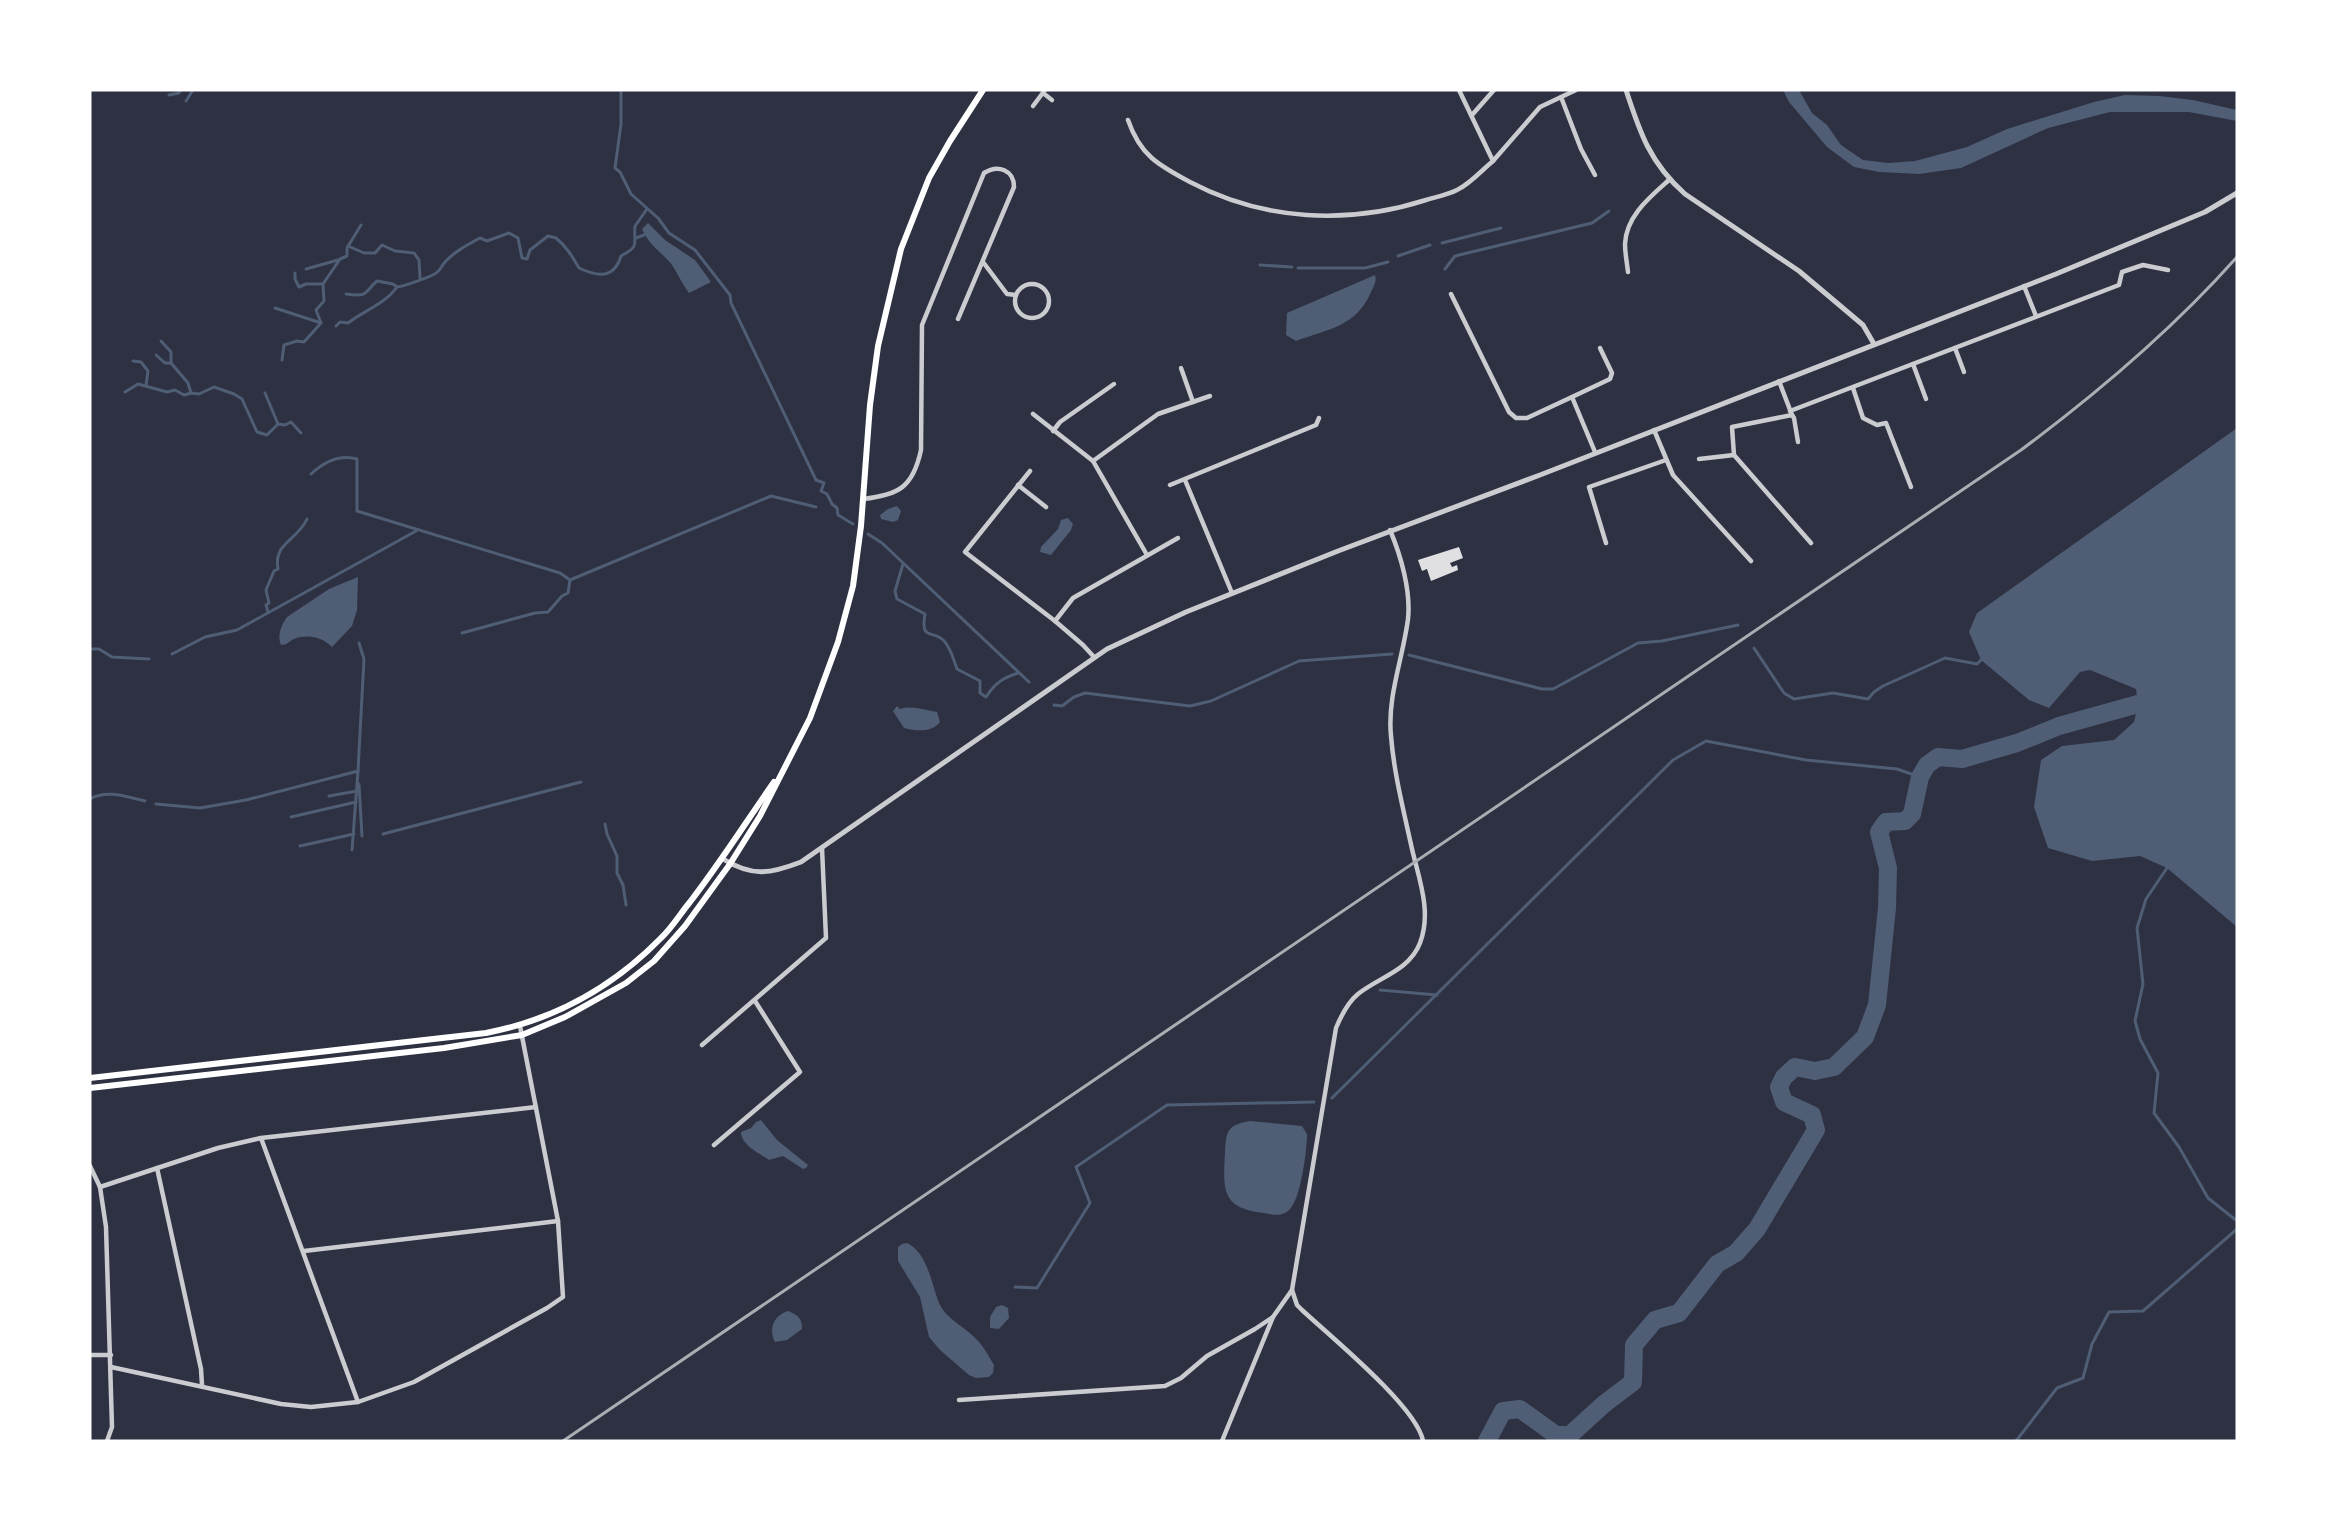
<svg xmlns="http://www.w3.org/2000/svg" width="2327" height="1531" viewBox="0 0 2327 1531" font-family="'Varela Round',sans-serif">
<rect width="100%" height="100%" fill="#2d3142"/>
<g fill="#4f5d75">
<path d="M1783 90H1799L1812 113 1827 125 1841 145 1863 160 1888 163 1915 161 1967 147 2007 129 2094 102 2125 95 2159 96 2193 100 2237 110V121L2189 112H2110L2048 128 1961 168 1919 174 1879 172 1854 167 1827 147 1789 102Z"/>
<path d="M648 223 665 240 695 260 711 282 689 293C682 284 678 274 672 265 661 251 650 247 642 229Z"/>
<path d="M1375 275C1377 281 1374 286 1371 292 1356 327 1328 329 1296 341L1286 335 1287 313Z"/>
<path d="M2237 428V927L2167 868 2140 856 2092 861 2048 848 2034 807 2041 760 2062 746 2114 740 2134 722 2138 704 2136 689 2090 670 2080 672 2049 708 2029 700 1981 660 1969 632 1977 613Z"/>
<path d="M897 506 901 511 898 520 893 522 881 519 880 515 888 509Z"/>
<path d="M1068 518 1073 524 1071 530 1051 555 1040 552 1041 547 1058 529 1061 520Z"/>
<path d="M358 577 357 610 352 626 332 647C322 637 308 634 294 639 288 642 287 645 281 645 277 636 281 625 287 617L329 589Z"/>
<path d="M897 706 900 709C912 705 925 710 937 712L940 722C931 733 917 731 904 728L893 711Z"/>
<path d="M761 1120 777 1140 808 1165 806 1168 803 1169 783 1156 769 1160C759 1153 741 1145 741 1132L751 1128 756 1122Z"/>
<path d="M1250 1121 1302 1126 1307 1134C1307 1150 1301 1198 1290 1209 1283 1217 1274 1215 1264 1213 1221 1208 1223 1190 1225 1152 1226 1130 1228 1125 1250 1121Z"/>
<path d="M907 1243C927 1252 932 1285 939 1303 945 1317 961 1325 972 1335 982 1343 988 1355 994 1365L993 1373 989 1377 976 1378 969 1375 940 1350 929 1337 920 1297 898 1261V1247L902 1244Z"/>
<path d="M1002 1305 1008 1308 1009 1318 999 1329 990 1328V1317L996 1307Z"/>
<path d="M788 1311C798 1315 802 1318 802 1329L787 1340 775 1342C768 1329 774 1315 788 1311Z"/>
</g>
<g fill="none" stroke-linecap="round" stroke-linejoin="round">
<g stroke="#4f5d75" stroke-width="3">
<path d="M621 90V124L615 168 620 172 631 194 658 218 669 233 695 250 730 295 731 303 816 480 824 483 821 491 827 494 832 504 837 508 838 515 853 524"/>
<path d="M169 95 179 93 181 90"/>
<path d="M186 101 193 90"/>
<path d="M636 238 644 235"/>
<path d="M1442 243 1501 228"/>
<path d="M348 246 364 253H375L382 245 395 251 414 253 419 260 420 278"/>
<path d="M1398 256 1430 245"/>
<path d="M1260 265 1292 267"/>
<path d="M1298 268H1365L1388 262"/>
<path d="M306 269 338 260"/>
<path d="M1445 269 1455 256 1592 223 1609 211"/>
<path d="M295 273V279L299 287 306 284H323"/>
<path d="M346 294C370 297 363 293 377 281L393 284 397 287"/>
<path d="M275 308 321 323"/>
<path d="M336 326 340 322 348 323C365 310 385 304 397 287 402 287 433 276 436 273 440 271 442 265 445 262 454 252 467 245 480 238L487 241 509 233 518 238 522 258 527 259 530 250 548 236 556 238C566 246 572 256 579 268 598 277 614 279 621 256 641 245 633 245 635 226L647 209"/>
<path d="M161 341 171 352V363L188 383 191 393"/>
<path d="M156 355 165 363H171"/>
<path d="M282 360 284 345 297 341 304 342 321 323 316 310 324 301 323 284 340 259 347 256V248L361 225"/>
<path d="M133 361 141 362 148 371 146 385"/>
<path d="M125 392 138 384 167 392 175 390 184 395 191 393 199 394 214 387 234 394 242 399 257 432 267 435 278 424 285 425 291 422 301 433"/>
<path d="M265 393 278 424"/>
<path d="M311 474C324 462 339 454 357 459V511L560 573 570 580 771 496 816 507"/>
<path d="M868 534 882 543 1029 682"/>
<path d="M903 564 895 591 897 599 925 614C920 643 934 628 945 642 951 649 954 661 957 669L980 681V693L986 697C995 683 1003 678 1018 673"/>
<path d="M268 612 266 605 269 603 266 590 274 571 278 569C273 543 297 541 307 519"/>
<path d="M462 633 535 613 548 612 562 596 568 593 570 580"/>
<path d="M1754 648 1784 693 1794 699 1833 693 1868 699 1874 692 1883 686 1945 658 1977 664 1981 660"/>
<path d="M90 649H99L112 657 149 659"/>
<path d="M172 654 205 637 237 630 416 531"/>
<path d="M1409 655 1542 689H1553L1638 643 1662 641 1738 625"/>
<path d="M1054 705 1062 706 1074 697 1085 693 1190 706 1211 701 1299 661 1392 654"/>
<path d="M358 771 364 659 359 643"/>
<path d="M359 784 362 836"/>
<path d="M329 796 357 791"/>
<path d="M90 799C107 789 127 797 145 801"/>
<path d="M156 804 200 808 246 800 358 771 352 850"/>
<path d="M291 817 356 802"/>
<path d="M605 824 607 834 617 856V873L623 885 626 905"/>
<path d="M383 834 581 782"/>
<path d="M300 846 354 834"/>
<path d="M2167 868 2146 899 2137 928 2143 984 2135 1021 2140 1039 2158 1073 2154 1113 2179 1147 2208 1198 2237 1221"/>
<path d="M1380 990 1437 995"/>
<path d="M1332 1098 1673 760 1706 741 1806 760 1897 769 1920 777"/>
<path d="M1015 1287 1037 1288 1090 1203 1076 1167 1167 1105 1314 1102"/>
<path d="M2016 1441 2057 1388 2083 1378 2092 1344 2109 1312 2143 1311 2237 1229"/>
</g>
<path stroke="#4f5d75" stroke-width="18" d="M1487 1441 1503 1411 1520 1409 1556 1435H1570L1604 1404 1633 1382 1634 1345 1655 1320 1679 1313 1717 1264 1736 1253 1757 1229 1816 1130 1812 1115 1784 1102 1779 1087 1784 1077 1795 1067 1815 1071 1834 1067 1865 1037 1877 1005 1887 908 1888 868 1879 832 1886 822 1905 821 1912 814 1920 777 1927 765 1938 757 1962 759 2017 743 2059 726 2138 704"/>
</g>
<path fill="#e0e0e3" d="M1459 547 1463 558 1450 563 1452 567 1457 565 1458 570 1431 581 1427 569 1422 571 1418 560Z"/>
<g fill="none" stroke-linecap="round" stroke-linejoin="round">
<g stroke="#caccd0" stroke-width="4.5">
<path d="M1459 90 1493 161 1540 107 1576 90"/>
<path d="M1043 93 1052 100"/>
<path d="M1561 97 1581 149 1595 175"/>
<path d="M1033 106 1045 90"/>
<path d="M1472 115 1494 90"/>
<path d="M1128 120C1140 155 1158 165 1190 182 1264 221 1348 225 1426 200 1436 197 1447 195 1457 190 1470 184 1482 170 1493 161"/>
<path d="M983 262 1007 294 1016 295"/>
<path d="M1628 272C1627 263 1625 253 1625 244 1626 216 1650 197 1669 180"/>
<circle cx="1032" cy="301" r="17"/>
<path d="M2024 286 2036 316"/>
<path d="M1451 294 1509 412 1516 418H1527L1572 397"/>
<path d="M1955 348 1964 372"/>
<path d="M1913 364 1926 399"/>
<path d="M1181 368 1193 402"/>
<path d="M1779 381 1792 415 1732 427 1734 455 1811 543"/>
<path d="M1853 388 1863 418 1877 425 1886 423 1911 487"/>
<path d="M1790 411 2119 285 2122 272 2143 265 2168 270"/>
<path d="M1033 414 1093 461 1147 555"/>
<path d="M1792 415 1794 418 1798 442"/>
<path d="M1654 430 1673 475 1751 561"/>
<path d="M1053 431 1060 422 1114 384"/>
<path d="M1595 452 1572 397 1610 379 1612 373 1600 348"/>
<path d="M1699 459 1734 455"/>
<path d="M1093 461 1158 414 1210 396"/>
<path d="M1030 471 965 552 1055 621 1083 645 1094 657"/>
<path d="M1185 480 1232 593"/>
<path d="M1018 485 1046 507"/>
<path d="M1170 485 1316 425 1319 418"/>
<path d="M863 499C899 495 913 487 921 450L922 325 984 173C998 164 1014 170 1014 187L958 319"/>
<path d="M1390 530C1401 556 1411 591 1408 619 1403 658 1387 697 1391 736 1394 774 1404 812 1412 849 1419 879 1432 912 1420 943 1409 971 1379 977 1358 994 1347 1003 1341 1016 1336 1028L1292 1290 1297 1305 1302 1310C1330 1336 1417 1407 1423 1441"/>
<path d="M1606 543 1589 487 1666 460"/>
<path d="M1055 621 1073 598 1178 538"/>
<path d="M702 1045 826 938 822 848"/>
<path d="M261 1138 358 1402"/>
<path d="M714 1145 800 1072 755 1001"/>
<path d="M90 1166 100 1187 106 1227 112 1427 107 1441"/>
<path d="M157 1168 201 1369 202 1385"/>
<path d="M100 1187 218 1148 261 1138 536 1107"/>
<path d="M304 1251 558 1221"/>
<path d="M90 1355H111"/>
<path d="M111 1367 281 1404 311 1407 358 1402 414 1382 547 1308 563 1297 558 1221 520 1026"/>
<path d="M959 1400 1165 1386 1181 1378 1207 1356 1255 1329 1273 1317 1292 1290"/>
<path d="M1222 1441 1273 1317"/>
</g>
<g stroke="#caccd0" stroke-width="5">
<path d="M1626 90C1640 133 1650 163 1685 194L1799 271 1863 325 1874 344"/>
<path d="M723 859C752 877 770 874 801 862L1107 649 1186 612 1338 551 1540 475 2056 274 2205 212 2237 193"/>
</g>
<g stroke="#fff" stroke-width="6">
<path d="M90 1078 486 1033C553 1020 613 987 661 938 672 928 680 914 690 902 720 863 746 822 774 782"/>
<path d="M90 1088 444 1048 522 1035 565 1017 626 983 654 961 685 926 730 864 760 816 810 718 838 642 853 586 861 526 870 405 878 346 901 249 929 178 950 141 983 90"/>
</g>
<path stroke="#abadb3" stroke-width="3" d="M563 1441 2021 450C2099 392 2172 330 2237 257"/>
</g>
<rect width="2327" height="1531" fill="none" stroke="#ffffff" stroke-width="183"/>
</svg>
